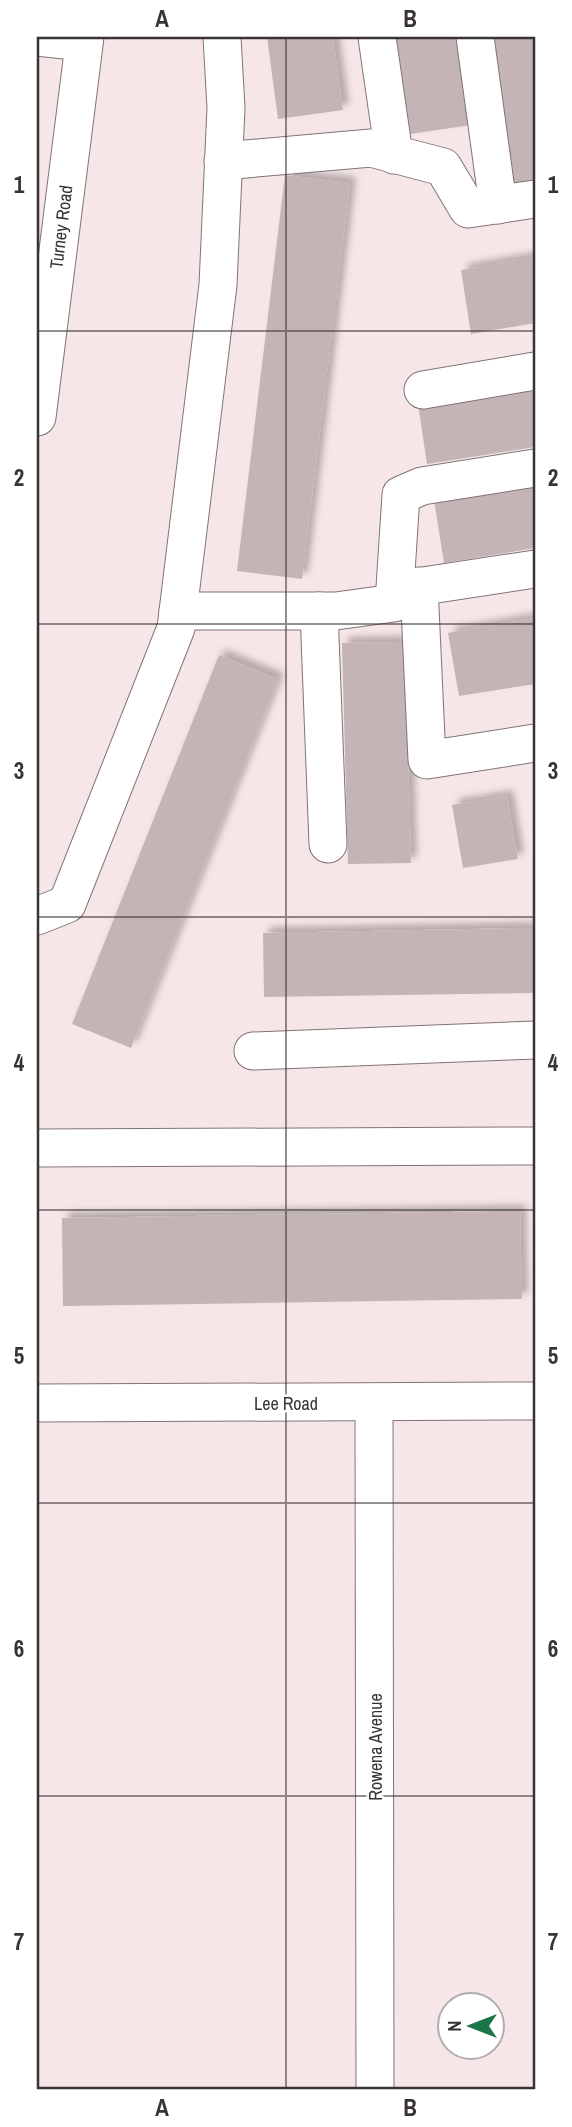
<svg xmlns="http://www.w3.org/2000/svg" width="572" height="2127" viewBox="0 0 572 2127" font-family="'Archivo Narrow',sans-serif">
<defs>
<filter id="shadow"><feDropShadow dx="6" dy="-6" stdDeviation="3.5" flood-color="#0004"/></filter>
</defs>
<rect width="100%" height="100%" fill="#f6e6e8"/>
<g fill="#c4b4b6" filter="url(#shadow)">
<path d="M267 37H333L343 110 278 119Z"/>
<path d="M396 37H459L471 125 410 134Z"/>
<path d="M490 37H535V185L512 188Z"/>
<path d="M285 175 350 183 302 579 237 571Z"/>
<path d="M535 257V323L471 334 461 270Z"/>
<path d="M535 385V447L427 464 418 404Z"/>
<path d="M535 483V548L444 563 434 500Z"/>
<path d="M535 618V684L459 696 448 633Z"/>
<path d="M405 642 411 863 348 864 342 643Z"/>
<path d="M219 655 278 679 131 1048 72 1024Z"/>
<path d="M507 796 518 859 463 868 452 805Z"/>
<path d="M535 928V993L264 997 263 933Z"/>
<path d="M520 1211 522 1299 63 1306 62 1218Z"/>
</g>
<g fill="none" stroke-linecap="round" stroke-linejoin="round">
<g stroke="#817375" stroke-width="39">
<g id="minor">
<path d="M37 37 84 42"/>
<path d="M377 37 394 155"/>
<path d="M475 37 498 205"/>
<path d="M223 161 371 148 443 167 468 209 535 199"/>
<path d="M423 390 535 371"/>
<path d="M37 417 85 37"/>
<path d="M419 586 427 760 535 743"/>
<path d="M397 590 535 569"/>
<path d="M178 611H336L394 603 401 495 422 486 535 468"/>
<path d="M319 611 328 844"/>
<path d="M37 916 67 904 176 628 218 285 226 108 222 37"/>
<path d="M253 1051 535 1040"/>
<path d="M37 1148 535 1146"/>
<path d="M37 1403 535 1401"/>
<path d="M374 1403 375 2090"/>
</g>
</g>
<use href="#minor" stroke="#fff" stroke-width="37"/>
</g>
<path fill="none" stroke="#393334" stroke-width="2" stroke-opacity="0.55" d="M286 37V2090M37 331H535M37 624H535M37 917H535M37 1210H535M37 1503H535M37 1796H535"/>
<g text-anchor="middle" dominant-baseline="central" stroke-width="5" stroke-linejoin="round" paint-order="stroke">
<g font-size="18" fill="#393334" stroke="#fff">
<text transform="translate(61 227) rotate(-83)">Turney Road</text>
<text x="286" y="1403">Lee Road</text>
<text transform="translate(375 1747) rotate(-90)">Rowena Avenue</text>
</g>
</g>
<rect width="572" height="2127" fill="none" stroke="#ffffff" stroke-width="77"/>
<g transform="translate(471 2026) rotate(270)"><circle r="33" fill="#ffffff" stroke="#b0adae" stroke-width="2"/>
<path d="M0-5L12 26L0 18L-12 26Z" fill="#1b7549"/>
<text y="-10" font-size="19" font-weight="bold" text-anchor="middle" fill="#393334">N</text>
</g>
<rect x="38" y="38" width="496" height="2050" fill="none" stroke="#393334" stroke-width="2.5"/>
<g font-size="23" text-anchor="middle" font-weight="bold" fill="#393334">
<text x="162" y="27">A</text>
<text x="410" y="27">B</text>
<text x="19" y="193">1</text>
<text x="553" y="193">1</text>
<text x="19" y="486">2</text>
<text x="553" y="486">2</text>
<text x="19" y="779">3</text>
<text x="553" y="779">3</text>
<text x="19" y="1071">4</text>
<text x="553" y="1071">4</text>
<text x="19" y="1364">5</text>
<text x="553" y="1364">5</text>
<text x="19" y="1657">6</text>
<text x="553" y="1657">6</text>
<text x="19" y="1950">7</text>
<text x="553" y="1950">7</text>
<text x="162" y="2116">A</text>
<text x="410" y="2116">B</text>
</g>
</svg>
